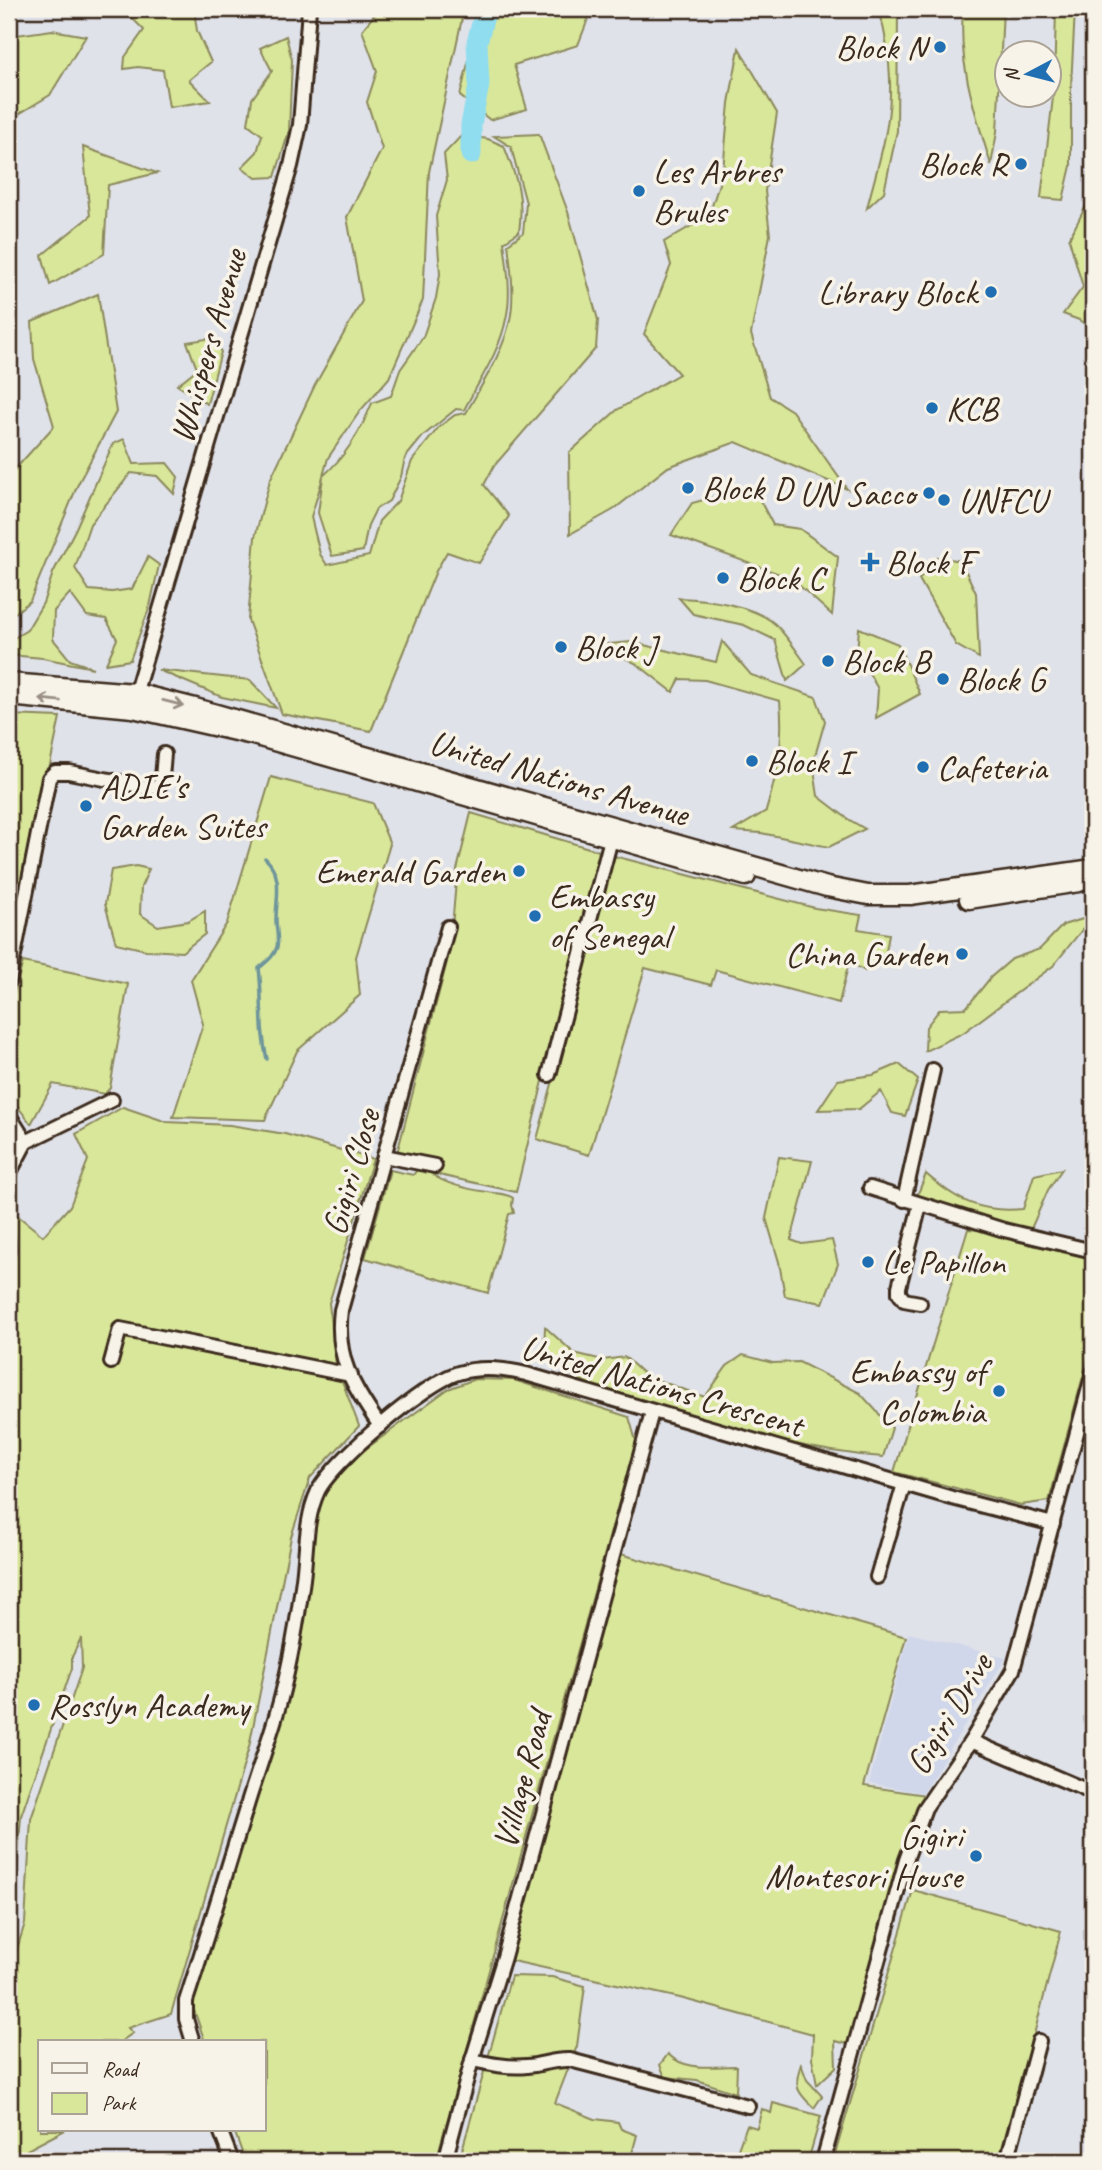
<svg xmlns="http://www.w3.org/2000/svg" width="1102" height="2170" viewBox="0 0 1102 2170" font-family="Caveat,sans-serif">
<rect width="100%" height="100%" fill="#e0e2e9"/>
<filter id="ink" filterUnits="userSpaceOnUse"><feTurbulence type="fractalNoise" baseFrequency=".0143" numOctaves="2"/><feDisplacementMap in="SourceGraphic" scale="14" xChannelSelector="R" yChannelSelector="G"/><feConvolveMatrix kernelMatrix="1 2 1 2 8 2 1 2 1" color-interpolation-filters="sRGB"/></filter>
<g filter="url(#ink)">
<path fill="#d0d7ea" d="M909 1633 1006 1658 923 1793 869 1783Z"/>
<g fill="#d9e79a" stroke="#8a885c" stroke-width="2">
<path d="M123 9H194L197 31 211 62 189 80 210 101 169 107 163 70 138 67 124 69 125 57 144 30Z"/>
<path d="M379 9H464L429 172 423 300 389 378 360 411 328 458 323 476C346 456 361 431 372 403L391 396 400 370 423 337 436 298 440 274 436 216 447 180 444 154 462 135 488 139 504 146C517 179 524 196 519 232L504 242C507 267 512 294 506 319 500 351 479 381 464 410L456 409 423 436 405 458 401 477 389 501 376 509 368 525 363 551 332 556 318 513 323 477 311 517 320 554 327 565 369 556 379 521 398 501 412 461 439 427 455 415 466 413C482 384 503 353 510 320 515 296 511 268 508 244L523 233 526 203 511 147 494 136 539 134 568 212 598 320 596 348 494 466 484 485 509 516 479 563 447 552 436 571 371 731 282 714 248 620 255 537 270 480 315 385 362 301 347 217 382 149 367 102 377 71 362 30Z"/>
<path d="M481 9H592L578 45 514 65 527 109 490 120 460 96Z"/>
<path d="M879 9H898L897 131 884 192 867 208C876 172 889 133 890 95 891 67 886 36 879 9Z"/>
<path d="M963 9H1003L997 132 991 165C975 112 958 65 963 9Z"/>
<path d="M1056 9H1075L1071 87V166L1063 200 1041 198 1054 89Z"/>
<path d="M52 30 86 36 50 95 9 120V36Z"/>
<path d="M286 36 292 60 289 131 275 177 256 178 242 167 257 152 262 135 248 124 252 99 272 71 260 48Z"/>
<path d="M739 48 777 113 765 191 770 235 751 334 770 397 792 411 847 489 736 442 668 467 613 510 570 534 569 453 617 410 679 374 644 334 671 265 664 242 698 222 712 206 723 171 729 103Z"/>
<path d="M83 147 157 173 108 185 104 254 50 285 42 255 90 216Z"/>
<path d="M1093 192V330L1079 320 1063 314 1083 287 1069 239Z"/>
<path d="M98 294 116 412 78 484 30 601 9 618V476L54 426 34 359 32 322Z"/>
<path d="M212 338 221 352 207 404 177 385 197 369 187 342Z"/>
<path d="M124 439 134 464 167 463 178 477 174 494 157 476 131 473 90 524 75 568 89 590 112 592 132 589 148 557 159 565 150 606 130 660 106 664 117 639 106 619 87 616 70 593 54 611 53 639 70 660 93 668 43 658 9 655V641L27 630 43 603 53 573 76 528 113 444Z"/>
<path d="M755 491 773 525 800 529 838 557 832 615 791 578 671 535 692 503 726 494Z"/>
<path d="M938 557 961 561 976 593 979 658 956 645 919 579Z"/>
<path d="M679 598C707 599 753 605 775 624 787 636 796 650 806 664L787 681 775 640 744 625 693 614Z"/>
<path d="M859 628 898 644 920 694 876 718 878 689 857 652Z"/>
<path d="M722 641 751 675 816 697 825 721 813 763 818 796 848 819 865 829 829 847 761 833 733 831 766 811C778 770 784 744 780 701L705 680 680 679 673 692 637 664 600 645 631 642 716 662Z"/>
<path d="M158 670 250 680 276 708 222 697Z"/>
<path d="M9 715 60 717 9 962Z"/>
<path d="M271 777 373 803 390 844 356 957 360 995 297 1051 265 1120 173 1117 203 1024 191 980 227 923Z"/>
<path d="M471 813 599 851 516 1192 430 1173C446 1185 468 1189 488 1192 497 1194 506 1193 513 1198L512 1205 514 1213 509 1214 488 1293 365 1258 390 1170 413 1175 417 1170 394 1165 450 950 457 870Z"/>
<path d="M614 856 815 908 861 915 858 929 889 934 886 952 865 971 849 962 839 1003 716 970 711 985 645 968 589 1155 537 1139Z"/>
<path d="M136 866 149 869 141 887 140 914 158 926 188 921 205 911V934L182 952 146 950 116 943 105 904 111 870Z"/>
<path d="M1093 916 1053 966 963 1033 925 1051 926 1027 940 1009 966 1008 991 977 1012 959 1040 949 1063 925Z"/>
<path d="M23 962 128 984 110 1088 105 1094 53 1084 31 1124 9 1095V1010Z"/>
<path d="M899 1064 918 1080 905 1116 892 1113 881 1091 859 1109 818 1110 838 1080 873 1075Z"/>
<path d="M123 1107 167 1122 230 1125 285 1134 373 1159 329 1303 336 1365 359 1426 310 1478 291 1537 249 1747 171 2014 128 2028 133 2033 120 2042H40V2130H65L27 2150 31 2161H9V1975L25 1923 31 1819 82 1668 81 1638 72 1657V1668L21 1816 13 1923 9 1939V1272L17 1250 12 1211 43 1236 70 1206 88 1160 76 1134Z"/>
<path d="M779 1157 812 1161 791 1240 802 1244 832 1240 838 1264 823 1303 785 1296 779 1262 766 1218Z"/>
<path d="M1062 1169 1048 1190 1026 1240 1093 1259V1340L1049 1501 1021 1505 894 1472 968 1229 978 1230 917 1196 926 1174C957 1201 981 1213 1023 1209L1034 1175Z"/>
<path d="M545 1327 574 1353 603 1360 625 1357 646 1376 705 1397 727 1366 743 1355 773 1363 799 1362 860 1393 892 1428 883 1457C813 1452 752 1434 684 1414 636 1400 579 1391 544 1352Z"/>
<path d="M475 1379 514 1380 629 1417 636 1441 436 2161H245L234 2130H264V2042H205L192 2004 275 1742 272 1739 288 1682 293 1677 309 1568 316 1506 332 1482 363 1451 448 1389Z"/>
<path d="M621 1554 906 1637 864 1786 926 1795 911 1821 848 2044 835 2041 836 2067 817 2085 812 2058 813 2034 680 1998 508 1960Z"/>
<path d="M913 1890 1061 1931 1001 2161H833Z"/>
<path d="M511 1976 552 1977 585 1986 577 2046 555 2103 595 2119 618 2122 621 2129 637 2135 630 2161H459Z"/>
<path d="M668 2054C686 2072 714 2066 737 2066L736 2093 697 2080 665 2077 660 2065Z"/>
<path d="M801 2064 807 2080 822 2096 814 2108C797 2092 793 2087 801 2064Z"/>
<path d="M773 2103 821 2116 808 2161 734 2160 747 2125 757 2128 762 2109 771 2113Z"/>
</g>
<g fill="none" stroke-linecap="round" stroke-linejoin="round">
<path stroke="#6e959b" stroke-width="3.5" d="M265 858C284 876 276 897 276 920 276 928 279 940 277 947 274 957 266 962 259 968 263 999 259 1028 267 1059"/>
<path stroke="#90ddef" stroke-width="21" d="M471 154V125L479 85 477 42 486 9"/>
<g stroke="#3b2a1e" stroke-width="18">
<g id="street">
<path d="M134 698 291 166 300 125 309 9"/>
<path d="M9 981 49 778 55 772H69L150 788 159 786 162 778 164 754"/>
<path d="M549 1075 611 839"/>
<path d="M9 1115 26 1142 9 1174"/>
<path d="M26 1142 112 1100"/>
<path d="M384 1156 435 1166"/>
<path d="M870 1188 1004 1230 1093 1251"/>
<path d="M904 1200 933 1070"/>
<path d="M920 1205 899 1287V1293L904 1300 920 1303"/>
<path d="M111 1362 120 1329 351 1375"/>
<path d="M380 1426C353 1387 335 1358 341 1310L448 927"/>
<path d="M877 1577 904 1484"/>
<path d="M971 1741 1093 1793"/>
<path d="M193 2042 186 2019V2001C207 1937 226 1873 246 1809 257 1772 271 1736 281 1698 291 1659 298 1618 303 1579 307 1549 305 1519 318 1491 334 1460 425 1383 458 1373 481 1366 504 1369 526 1374L952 1498 1053 1524"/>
<path d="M472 2060C490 2064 508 2068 527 2066 542 2065 554 2059 570 2060L748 2106"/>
<path d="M220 2130 232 2161"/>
<path d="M445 2161 472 2060 504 1957 652 1412"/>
<path d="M823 2161 906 1860 925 1808 971 1741 1013 1670 1093 1373"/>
<path d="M1007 2161 1039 2041"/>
</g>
</g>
<g stroke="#3b2a1e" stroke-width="23">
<g id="secondary">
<path d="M9 683 135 693 195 708 827 887 868 895H910L1093 869"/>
<path d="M9 696 133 708 253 735 746 876"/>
<path d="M969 899 1079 882"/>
</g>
</g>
<use href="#street" stroke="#f7f3e8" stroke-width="12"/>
<use href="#secondary" stroke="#f7f3e8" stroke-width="18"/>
</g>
<defs><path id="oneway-shaft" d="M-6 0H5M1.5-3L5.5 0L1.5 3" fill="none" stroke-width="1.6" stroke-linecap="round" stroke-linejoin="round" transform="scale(1.75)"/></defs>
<g stroke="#998e83">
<use href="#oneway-shaft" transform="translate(50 700) rotate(-174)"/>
<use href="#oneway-shaft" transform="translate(173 703) rotate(14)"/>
</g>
</g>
<g fill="#1f6fb2" stroke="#f7f3e8" stroke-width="2.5">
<circle cx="940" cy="47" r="7"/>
<circle cx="1021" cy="164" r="7"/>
<circle cx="639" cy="191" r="7"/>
<circle cx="991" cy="292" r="7"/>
<circle cx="932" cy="408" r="7"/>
<circle cx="688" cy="488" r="7"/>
<circle cx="929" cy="493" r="7"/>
<circle cx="944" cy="500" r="7"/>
<path d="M866.5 551.5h7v7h7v7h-7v7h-7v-7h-7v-7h7z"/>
<circle cx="723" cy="578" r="7"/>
<circle cx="561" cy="647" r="7"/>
<circle cx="828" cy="661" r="7"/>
<circle cx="943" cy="679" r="7"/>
<circle cx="752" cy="761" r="7"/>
<circle cx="923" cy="767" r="7"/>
<circle cx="86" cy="806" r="7"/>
<circle cx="519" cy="871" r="7"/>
<circle cx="535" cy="916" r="7"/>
<circle cx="962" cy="954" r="7"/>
<circle cx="868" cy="1262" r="7"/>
<circle cx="999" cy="1391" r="7"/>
<circle cx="34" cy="1705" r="7"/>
<circle cx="976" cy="1856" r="7"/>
</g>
<g text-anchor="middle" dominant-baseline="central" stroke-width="7" stroke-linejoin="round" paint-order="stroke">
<g font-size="35" fill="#3b2a1e" stroke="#f7f3e8" text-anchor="start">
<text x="926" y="47" text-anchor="end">Block N</text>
<text x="1007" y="164" text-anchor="end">Block R</text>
<text x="653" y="171">Les Arbres<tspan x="653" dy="40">Brules</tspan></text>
<text x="977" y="292" text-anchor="end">Library Block</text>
<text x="946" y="408">KCB</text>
<text x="702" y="488">Block D</text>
<text x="915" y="493" text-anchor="end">UN Sacco</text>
<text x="958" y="500">UNFCU</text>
<text x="886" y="562">Block F</text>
<text x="737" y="578">Block C</text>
<text x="575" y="647">Block J</text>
<text x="842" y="661">Block B</text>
<text x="957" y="679">Block G</text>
<text x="766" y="761">Block I</text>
<text x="937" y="767">Cafeteria</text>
<text x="100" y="786">ADIE's<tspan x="100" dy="40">Garden Suites</tspan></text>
<text x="505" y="871" text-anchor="end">Emerald Garden</text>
<text x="549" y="896">Embassy<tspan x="549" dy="40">of Senegal</tspan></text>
<text x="948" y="954" text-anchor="end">China Garden</text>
<text x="882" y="1262">Le Papillon</text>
<text x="985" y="1371" text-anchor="end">Embassy of<tspan x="985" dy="40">Colombia</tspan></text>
<text x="48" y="1705">Rosslyn Academy</text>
<text x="962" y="1836" text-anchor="end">Gigiri<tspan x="962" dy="40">Montesori House</tspan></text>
</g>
<g font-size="35" fill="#3b2a1e" stroke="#f7f3e8">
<text transform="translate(208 346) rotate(-74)">Whispers Avenue</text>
<text transform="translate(559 778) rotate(16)">United Nations Avenue</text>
<text transform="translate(351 1172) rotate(-74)">Gigiri Close</text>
<text transform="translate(662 1386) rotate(16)">United Nations Crescent</text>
<text transform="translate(949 1714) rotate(-59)">Gigiri Drive</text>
<text transform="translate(522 1780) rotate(-75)">Village Road</text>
</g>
</g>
<rect width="1102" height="2170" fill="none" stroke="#f7f3e8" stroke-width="35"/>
<rect x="18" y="18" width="1067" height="2135" fill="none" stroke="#3b2a1e" stroke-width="2.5" filter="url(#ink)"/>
<rect x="38" y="2040" width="228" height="91" fill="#f7f3e8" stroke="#aca397" stroke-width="2"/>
<rect x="52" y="2063" width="35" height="10" fill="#f7f3e8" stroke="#aca397" stroke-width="2"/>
<text x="102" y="2076" font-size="21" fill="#3b2a1e">Road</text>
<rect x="52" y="2093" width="35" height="21" fill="#d9e79a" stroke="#aca397" stroke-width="2"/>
<text x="102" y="2110" font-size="21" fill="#3b2a1e">Park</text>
<g transform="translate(1028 74) rotate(263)"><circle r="33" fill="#f7f3e8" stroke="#aca397" stroke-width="2"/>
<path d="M0-5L12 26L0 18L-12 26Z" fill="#1f6fb2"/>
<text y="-10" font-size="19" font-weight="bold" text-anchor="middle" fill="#3b2a1e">N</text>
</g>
</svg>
